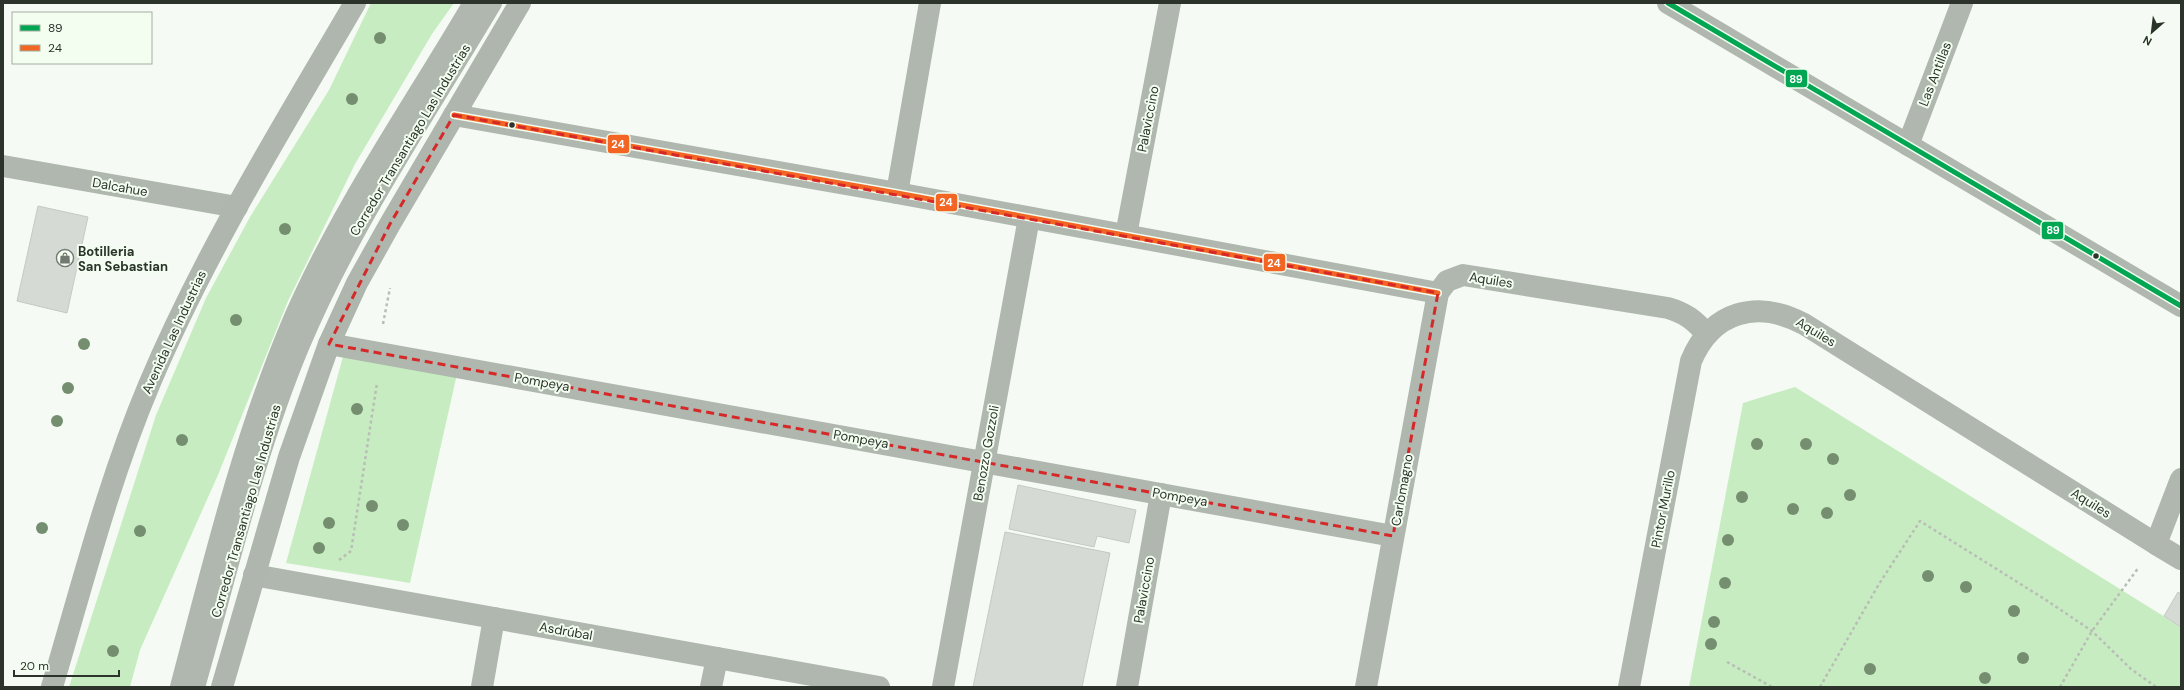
<svg xmlns="http://www.w3.org/2000/svg" width="2184" height="690" viewBox="0 0 2184 690" font-family="'DM Sans',sans-serif">
<rect width="100%" height="100%" fill="#f5fbf4"/>
<g fill="#c8ecc1">
<path d="M371 3H454L432 34 355 164 288 301 218 475 140 650 130 687H69L156 415 206 298 250 217 329 90Z"/>
<path d="M344 353 457 374 410 583 286 563Z"/>
<path d="M1795 387 2181 627V687H1689L1743 403Z"/>
</g>
<g fill="#d5dbd4" stroke="#c4cac3">
<path d="M38 206 88 217 67 313 17 301Z"/>
<path d="M1018 485 1136 510 1129 543 1097 536 1094 547 1009 529Z"/>
<path d="M1005 532 1110 553 1082 687H973Z"/>
<path d="M2178 592 2181 594V627L2164 616Z"/>
</g>
<g fill="none" stroke-linecap="round" stroke-linejoin="round">
<g stroke="#b8beb6" stroke-width="2.5" stroke-dasharray="3 3" stroke-linecap="butt">
<path d="M383 324 390 288"/>
<path d="M339 560 351 551 377 383"/>
<path d="M1727 662 1772 687"/>
<path d="M1820 687 1879 584 1920 521 2046 600 2092 631 2131 669 2156 687"/>
<path d="M2060 687 2092 631 2139 567"/>
</g>
<g stroke="#afb7ae" stroke-width="20">
<path d="M180 687C213 562 243 436 294 317 342 207 412 107 473 3"/>
<path d="M195 687C228 572 254 455 300 345 351 224 425 116 492 3"/>
</g>
<g stroke="#afb7ae" stroke-width="22">
<path d="M1668 3 2181 306"/>
<path d="M454 115 897 193 1438 293"/>
<path d="M1908 145 1962 3"/>
<path d="M3 166 237 207"/>
<path d="M897 193 930 3"/>
<path d="M1126 235 1170 3"/>
<path d="M329 344 1393 536"/>
<path d="M254 575 879 687"/>
<path d="M482 687 494 618"/>
<path d="M711 687 717 658"/>
<path d="M943 687 1029 218"/>
<path d="M1127 687 1161 494"/>
<path d="M1366 687 1438 293 1447 281 1463 275 1668 308C1685 313 1695 320 1706 334"/>
<path d="M1629 687 1691 361C1712 311 1757 299 1804 324L2156 544"/>
</g>
<path stroke="#afb7ae" stroke-width="22" d="M2181 479 2156 544 2181 559"/>
<g stroke="#aeb6ad" stroke-width="22">
<path d="M52 687C82 586 108 482 149 385 205 252 282 128 355 3"/>
<path d="M222 687 289 457 329 344 357 283 390 224 520 3"/>
</g>
<g stroke="#f3fef1" stroke-width="8">
<path id="bus-1" d="M1668 3 2181 306"/>
</g>
<g stroke="#f3fef1" stroke-width="8">
<path id="bus-2" d="M454 115 897 193 1438 293"/>
</g>
<use href="#bus-1" stroke="#00a651" stroke-width="5"/>
<use href="#bus-2" stroke="#f26522" stroke-width="5"/>
</g>
<g fill="#758e70">
<circle cx="380" cy="38" r="6"/>
<circle cx="352" cy="99" r="6"/>
<circle cx="285" cy="229" r="6"/>
<circle cx="236" cy="320" r="6"/>
<circle cx="84" cy="344" r="6"/>
<circle cx="68" cy="388" r="6"/>
<circle cx="357" cy="409" r="6"/>
<circle cx="57" cy="421" r="6"/>
<circle cx="182" cy="440" r="6"/>
<circle cx="1757" cy="444" r="6"/>
<circle cx="1806" cy="444" r="6"/>
<circle cx="1833" cy="459" r="6"/>
<circle cx="1850" cy="495" r="6"/>
<circle cx="1742" cy="497" r="6"/>
<circle cx="372" cy="506" r="6"/>
<circle cx="1793" cy="509" r="6"/>
<circle cx="1827" cy="513" r="6"/>
<circle cx="329" cy="523" r="6"/>
<circle cx="403" cy="525" r="6"/>
<circle cx="42" cy="528" r="6"/>
<circle cx="140" cy="531" r="6"/>
<circle cx="1728" cy="540" r="6"/>
<circle cx="319" cy="548" r="6"/>
<circle cx="1928" cy="576" r="6"/>
<circle cx="1725" cy="583" r="6"/>
<circle cx="1966" cy="587" r="6"/>
<circle cx="2014" cy="611" r="6"/>
<circle cx="1714" cy="622" r="6"/>
<circle cx="1711" cy="644" r="6"/>
<circle cx="113" cy="651" r="6"/>
<circle cx="2023" cy="658" r="6"/>
<circle cx="1870" cy="669" r="6"/>
<circle cx="1985" cy="678" r="6"/>
</g>
<path fill="none" stroke="#d62828" stroke-width="3" stroke-dasharray="8 5" stroke-linejoin="round" d="M454 115 1438 293 1393 536 329 344 390 224Z"/>
<defs>
<g id="shop-ring" transform="scale(0.9)"><circle r="9.5" fill="#f3fef1" stroke="#727971" stroke-width="1.5"/><path d="M-5-2.5h2.3a2.7 3.5 0 0 1 5.4 0H5L5.5 6h-11ZM-1.5-2.5h3a1.5 2.3 0 0 0-3 0Z" fill="#727971"/></g>
</defs>
<g fill-rule="evenodd">
<use href="#shop-ring" x="65" y="258"/>
</g>
<g fill="#2c332a" stroke="#f3fef1" stroke-width="1.5">
<circle cx="512" cy="125" r="3.5"/>
<circle cx="2096" cy="256" r="3.5"/>
</g>
<g text-anchor="middle" dominant-baseline="central" stroke-width="4" stroke-linejoin="round" paint-order="stroke">
<g font-size="13" fill="#2c332a" stroke="#f3fef1">
<text transform="translate(1935 74) rotate(-69)">Las Antillas</text>
<text transform="translate(1148 119) rotate(-79)">Palaviccino</text>
<text transform="translate(410 140) rotate(-59)">Corredor Transantiago Las Industrias</text>
<text transform="translate(120 187) rotate(10)">Dalcahue</text>
<text transform="translate(1491 280) rotate(9)">Aquiles</text>
<text transform="translate(174 332) rotate(-65)">Avenida Las Industrias</text>
<text transform="translate(1816 332) rotate(31)">Aquiles</text>
<text transform="translate(542 382) rotate(10)">Pompeya</text>
<text transform="translate(861 439) rotate(10)">Pompeya</text>
<text transform="translate(986 453) rotate(-80)">Benozzo Gozzoli</text>
<text transform="translate(1402 490) rotate(-80)">Carlomagno</text>
<text transform="translate(1180 497) rotate(10)">Pompeya</text>
<text transform="translate(2091 503) rotate(32)">Aquiles</text>
<text transform="translate(1663 509) rotate(-79)">Pintor Murillo</text>
<text transform="translate(246 511) rotate(-74)">Corredor Transantiago Las Industrias</text>
<text transform="translate(1144 590) rotate(-80)">Palaviccino</text>
<text transform="translate(566 631) rotate(10)">Asdrúbal</text>
</g>
<g font-size="13" font-weight="bold" fill="#2c332a" stroke="#f3fef1" text-anchor="start">
<text x="78" y="251">Botilleria<tspan x="78" dy="15">San Sebastian</tspan></text>
</g>
</g>
<g stroke="#f3fef1" stroke-width="1.5">
<rect x="1785" y="69" width="23" height="19" rx="4" fill="#00a651"/>
<rect x="607" y="134" width="23" height="20" rx="4" fill="#f26522"/>
<rect x="935" y="193" width="23" height="19" rx="4" fill="#f26522"/>
<rect x="2041" y="221" width="23" height="19" rx="4" fill="#00a651"/>
<rect x="1263" y="253" width="23" height="19" rx="4" fill="#f26522"/>
</g>
<g font-size="11" text-anchor="middle" font-weight="bold" fill="#fff">
<text x="1796" y="83">89</text>
<text x="618" y="148">24</text>
<text x="946" y="206">24</text>
<text x="2053" y="234">89</text>
<text x="1274" y="267">24</text>
</g>
<rect width="2184" height="690" fill="none" stroke="#2c332a" stroke-width="8"/>
<rect x="12" y="12" width="140" height="52" fill="#f3fef1" stroke="#a3ada1"/>
<rect x="20" y="25" width="20" height="6" fill="#00a651" stroke="#a3ada1"/>
<text x="48" y="32" font-size="12" fill="#2c332a">89</text>
<rect x="20" y="45" width="20" height="6" fill="#f26522" stroke="#a3ada1"/>
<text x="48" y="52" font-size="12" fill="#2c332a">24</text>
<g transform="translate(2152 32) rotate(208)" stroke="#f3fef1" stroke-width="3" paint-order="stroke">
<path d="M0-3L7 15L0 10L-7 15Z" fill="#2c332a"/>
<text y="-6" font-size="11" font-weight="bold" text-anchor="middle" fill="#2c332a">N</text>
</g>
<path d="M14 670v6h105v-6" fill="none" stroke="#2c332a" stroke-width="2"/>
<text x="20" y="670" font-size="12" fill="#2c332a" stroke="#f3fef1" stroke-width="3" paint-order="stroke">20 m</text>
</svg>
